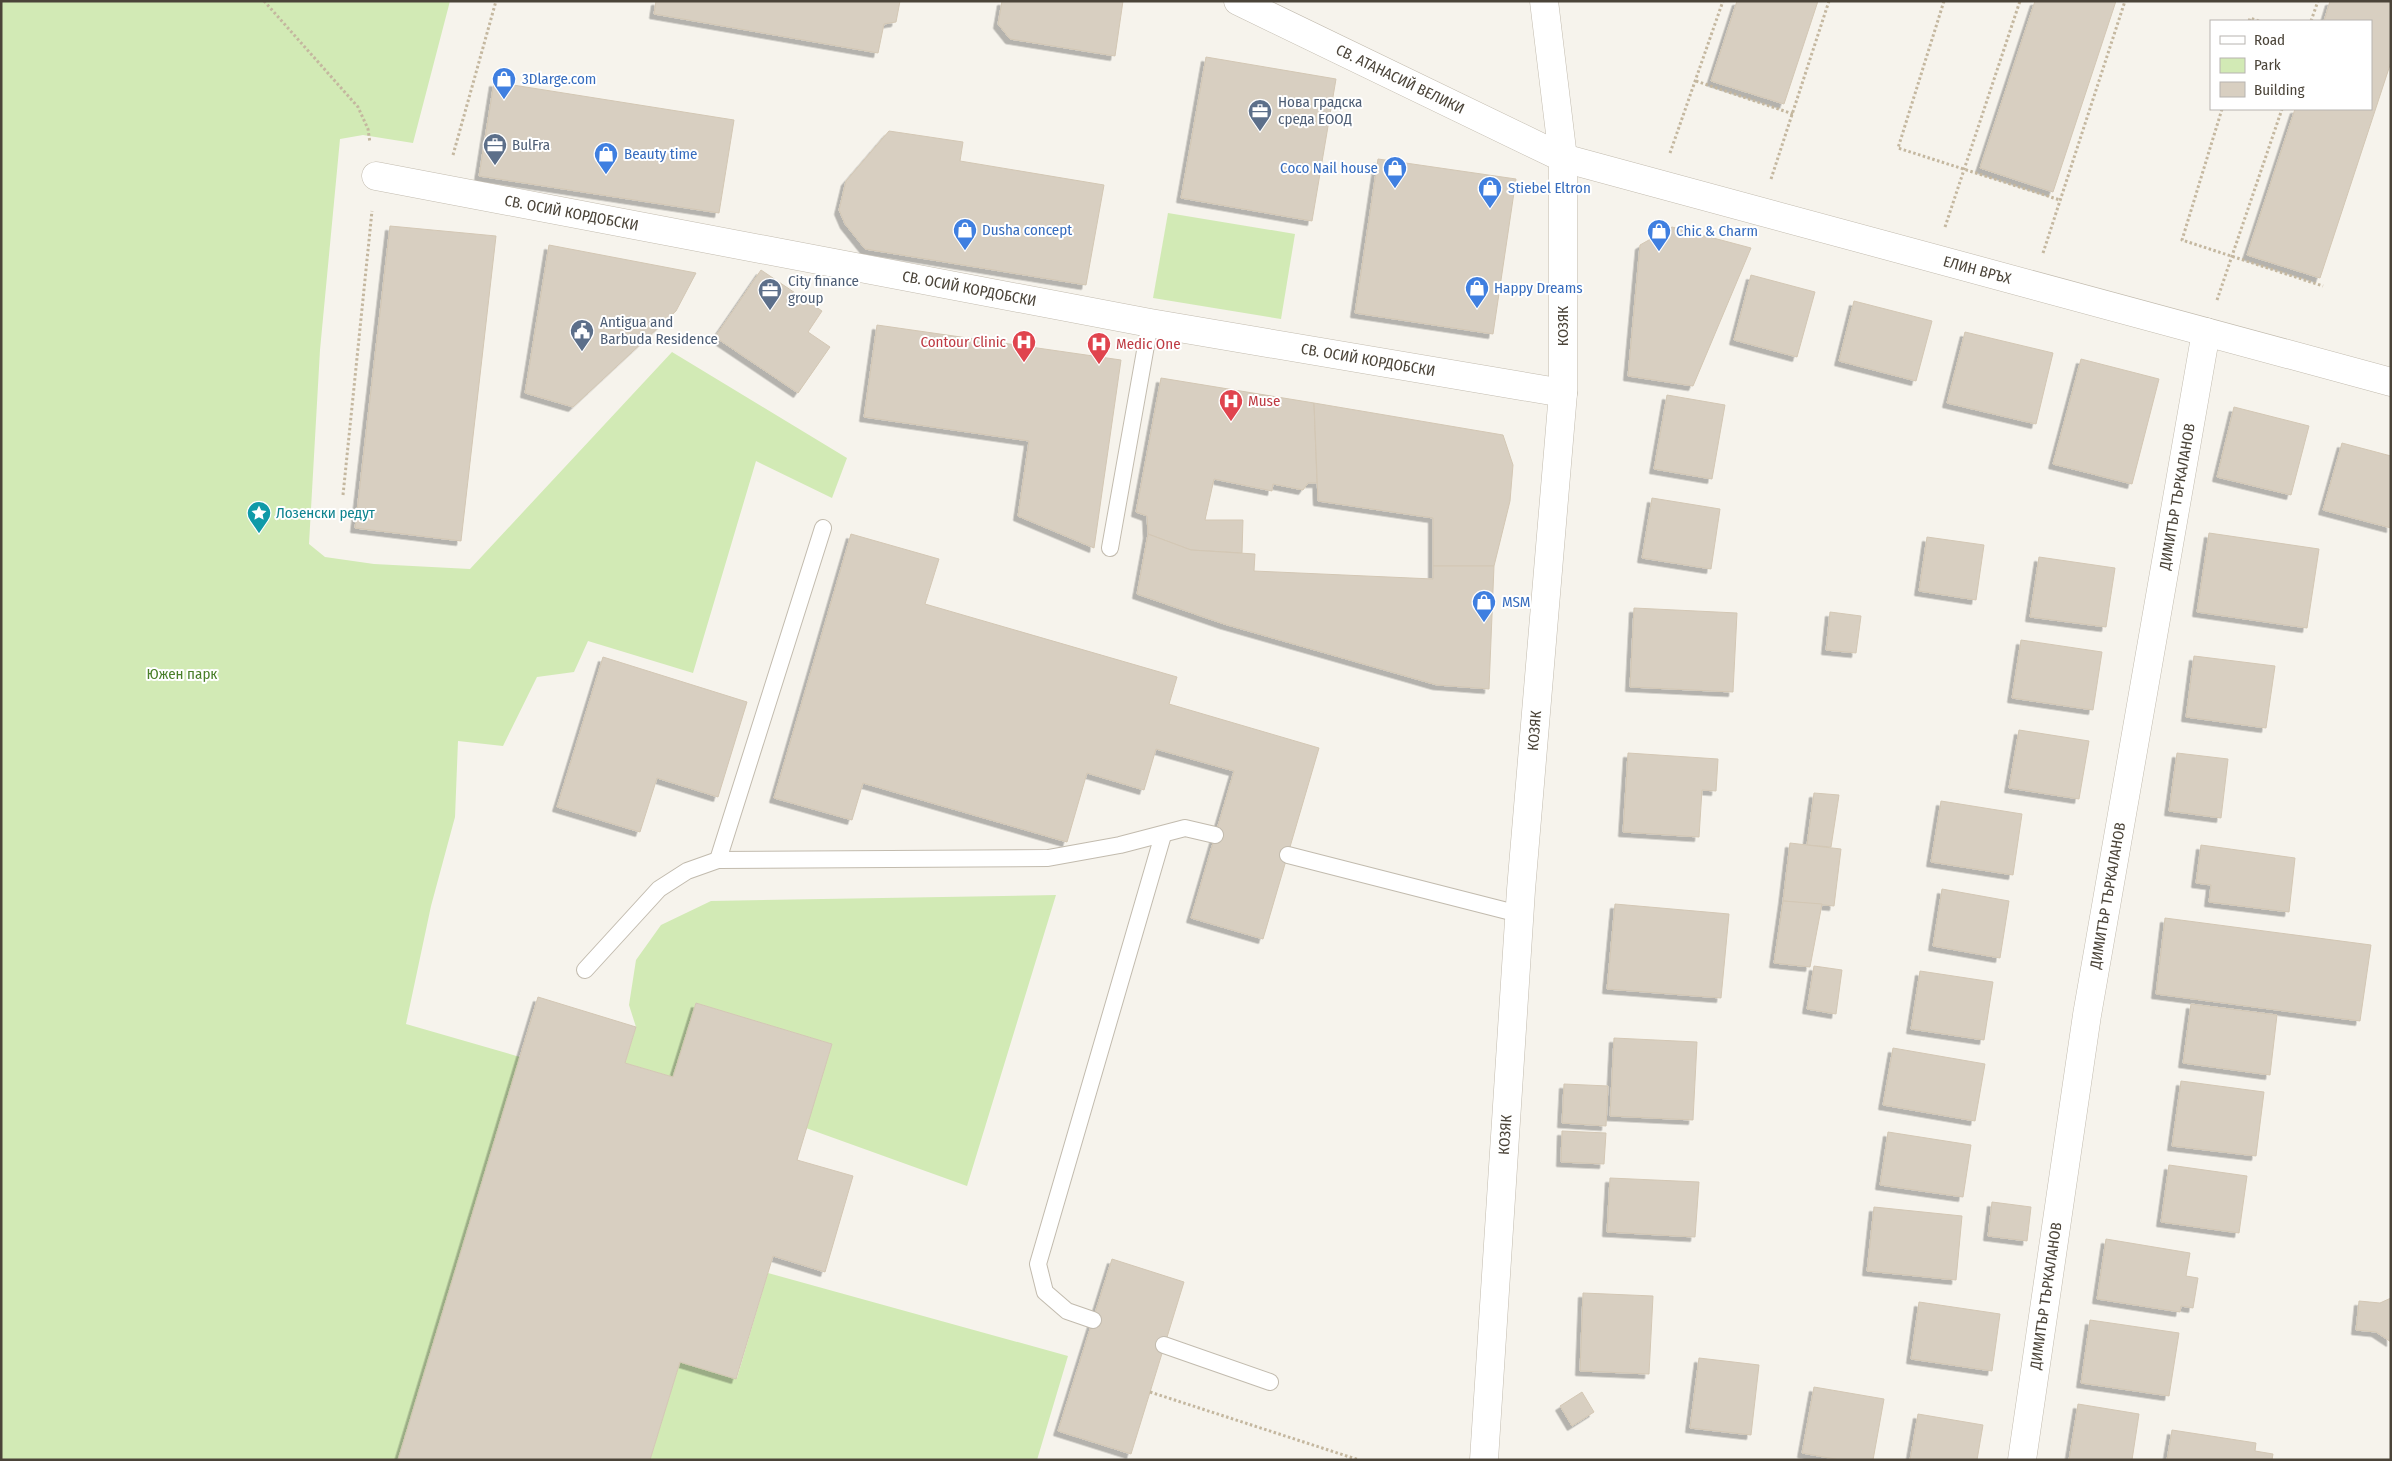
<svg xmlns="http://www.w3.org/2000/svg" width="2392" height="1461" viewBox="0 0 2392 1461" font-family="'Fira Sans Condensed',sans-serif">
<defs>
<filter id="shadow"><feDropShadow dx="-4.5" dy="4.5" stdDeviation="0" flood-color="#0004"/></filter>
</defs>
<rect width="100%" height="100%" fill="#f6f3ec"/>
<g fill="#d2eab5">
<path d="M1 1H450L413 143 363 135 340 139 320 350 309 544 325 557 374 564 470 569 672 352 847 458 832 498 756 461 693 673 588 641 574 672 537 677 503 746 458 741 455 817 431 906 406 1024 520 1057 398 1460H1Z"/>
<path d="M1168 213 1295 234 1281 319 1153 298Z"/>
<path d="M1056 895 967 1186 806 1128 832 1044 696 1003 673 1077 625 1063 636 1027 629 1005 636 960 661 925 711 901Z"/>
<path d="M768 1273 1068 1356 1037 1460H650L680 1362 737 1378Z"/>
</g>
<g fill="#d8cfc1" stroke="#d3c7b4" filter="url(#shadow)">
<path d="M656 1H900L896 22 884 24 878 53 654 14Z"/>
<path d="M1002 1H1123L1115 56 1010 39 998 24Z"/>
<path d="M1737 1H1818L1784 104 1711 81Z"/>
<path d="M2035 1H2116L2053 192 1980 168Z"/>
<path d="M2330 1H2391V62L2320 278 2247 255 2295 109H2371V21H2324Z"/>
<path d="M1206 57 1336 79 1312 221 1181 198Z"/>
<path d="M494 82 734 120 719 213 479 176Z"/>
<path d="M889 131 963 142 960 161 1104 185 1086 285 865 249 845 224 839 210 846 181Z"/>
<path d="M1378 159 1516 179 1493 334 1355 313Z"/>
<path d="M390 226 496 236 461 541 355 528Z"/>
<path d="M1672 227 1751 248 1693 386 1628 376 1640 245Z"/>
<path d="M549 245 696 273 676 311 573 407 525 393Z"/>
<path d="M761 270 822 311 808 332 830 347 798 393 715 337Z"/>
<path d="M1751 275 1815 292 1797 357 1734 340Z"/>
<path d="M1854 301 1932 321 1916 381 1839 361Z"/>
<path d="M877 325 1121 360 1094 548 1018 516 1029 441 864 417Z"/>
<path d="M1965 332 2053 353 2036 424 1947 403Z"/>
<path d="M2081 359 2159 379 2132 484 2053 464Z"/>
<path d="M1161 378 1314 403 1317 483H1308L1303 490 1273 484 1272 491 1214 479 1205 520H1243L1242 553 1191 550 1148 534 1147 516 1136 512Z"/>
<path d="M1667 395 1725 405 1712 479 1654 469Z"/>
<path d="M1314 403 1503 435 1513 465 1510 501 1494 566H1433V518L1318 501Z"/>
<path d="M2234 407 2309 426 2291 495 2217 477Z"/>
<path d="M2342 443 2391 456V528L2323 510Z"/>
<path d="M1652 498 1720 509 1711 569 1642 558Z"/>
<path d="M2209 533 2319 549 2307 628 2197 612Z"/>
<path d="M851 534 939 559 925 604 1177 677 1169 704 1319 748 1263 939 1191 918 1234 771 1156 749 1144 790 1087 773 1067 842 863 783 852 820 774 798Z"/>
<path d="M1148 534 1191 550 1255 554 1254 571 1433 579V566H1494L1489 689 1437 685 1224 624 1137 594Z"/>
<path d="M1927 537 1984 545 1976 600 1919 591Z"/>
<path d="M2039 557 2115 568 2106 627 2030 617Z"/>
<path d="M1634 608 1737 613 1733 692 1630 687Z"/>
<path d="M1830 612 1861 616 1856 653 1826 650Z"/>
<path d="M2021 640 2102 652 2093 710 2012 698Z"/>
<path d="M2194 656 2275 666 2266 728 2186 717Z"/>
<path d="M603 657 747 702 718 797 657 778 640 832 557 807Z"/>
<path d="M2019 730 2089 741 2079 799 2009 788Z"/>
<path d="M1628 753 1718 759 1716 791 1702 790 1699 837 1623 832Z"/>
<path d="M2177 753 2228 759 2221 818 2169 811Z"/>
<path d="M1814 793 1839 795 1831 847 1807 845Z"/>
<path d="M1941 801 2022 814 2013 875 1931 862Z"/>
<path d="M1790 843 1841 849 1834 906 1783 901Z"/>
<path d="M2201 845 2295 858 2289 912 2209 902 2211 885 2196 883Z"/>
<path d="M1942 889 2009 901 2000 958 1933 946Z"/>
<path d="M1783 901 1822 904 1810 967 1774 963Z"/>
<path d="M1615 904 1729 914 1721 998 1607 989Z"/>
<path d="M2165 918 2371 945 2360 1021 2156 994Z"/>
<path d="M1814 966 1842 970 1836 1014 1807 1009Z"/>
<path d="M1920 971 1993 982 1984 1040 1911 1029Z"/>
<path d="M538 997 636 1027 625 1063 673 1077 696 1003 832 1044 797 1160 853 1176 825 1272 773 1256 736 1379 680 1362 650 1460H398Z"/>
<path d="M2191 1004 2277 1015 2270 1075 2183 1063Z"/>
<path d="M1614 1038 1697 1042 1693 1120 1610 1116Z"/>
<path d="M1893 1048 1985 1064 1975 1121 1883 1105Z"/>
<path d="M2181 1081 2264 1092 2256 1156 2172 1146Z"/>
<path d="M1564 1084 1608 1086 1606 1126 1562 1123Z"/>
<path d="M1562 1131 1606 1133 1604 1164 1561 1162Z"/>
<path d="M1888 1132 1971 1145 1963 1197 1880 1185Z"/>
<path d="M2169 1165 2247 1176 2239 1233 2161 1222Z"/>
<path d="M1610 1178 1699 1182 1695 1237 1607 1232Z"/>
<path d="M1992 1202 2031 1207 2027 1241 1988 1236Z"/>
<path d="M1874 1207 1962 1216 1956 1280 1867 1271Z"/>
<path d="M2106 1239 2190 1253 2186 1276 2198 1278 2193 1308 2181 1306 2180 1312 2097 1299Z"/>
<path d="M1112 1259 1184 1282 1131 1454 1058 1431Z"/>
<path d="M1583 1293 1653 1296 1649 1374 1580 1371Z"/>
<path d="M2391 1298V1342L2376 1332 2356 1330 2359 1301 2380 1303Z"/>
<path d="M1919 1302 2000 1314 1992 1371 1911 1359Z"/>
<path d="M2090 1320 2179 1333 2169 1396 2081 1383Z"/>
<path d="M1699 1358 1759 1365 1751 1435 1690 1428Z"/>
<path d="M1814 1387 1884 1399 1873 1460H1840L1802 1453Z"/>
<path d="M1582 1392 1594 1412 1572 1426 1560 1406Z"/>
<path d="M2078 1404 2139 1414 2132 1460H2069Z"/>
<path d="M1918 1414 1983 1425 1977 1460H1910Z"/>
<path d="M2172 1430 2256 1443 2255 1451 2273 1454 2272 1460H2167Z"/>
</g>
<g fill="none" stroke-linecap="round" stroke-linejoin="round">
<g stroke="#c2bbae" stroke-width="18">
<g id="service">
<path d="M1110 548 1150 323"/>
<path d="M1288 855 1519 914"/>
<path d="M718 860 823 528"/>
<path d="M585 970 659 889 687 871 718 860 1048 858 1120 845 1185 828 1215 835"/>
<path d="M1093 1320 1067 1311 1045 1292 1038 1264 1163 835"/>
<path d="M1164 1345 1270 1382"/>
</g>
</g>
<g stroke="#c2bbae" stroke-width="29">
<g id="minor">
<path id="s1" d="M1238 1 1563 158 2391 382"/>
<path id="s2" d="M376 176 1150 323 1563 393"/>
<path id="s3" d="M1484 1460 1521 890 1563 393V158L1544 1"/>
<path id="s4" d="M2022 1460 2087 1015 2206 332"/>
</g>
</g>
<g stroke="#c4b79f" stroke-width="3" stroke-dasharray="2.5 2.5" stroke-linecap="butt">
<path d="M264 1 358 107 368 129 370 143"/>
<path d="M1944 1 1898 148 2060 200"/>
<path d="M2249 21 2250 18 2259 21"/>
<path d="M2311 21 2318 1"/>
<path d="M1696 81 1793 114"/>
<path d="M2222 109 2182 240 2323 286"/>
<path d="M1670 153 1723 1"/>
<path d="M453 155 496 1"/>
<path d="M1771 179 1829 1"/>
<path d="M1945 227 2020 1"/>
<path d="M2043 253 2125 1"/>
<path d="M2217 300 2282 109"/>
<path d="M343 495 372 211"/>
<path d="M1150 1392 1359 1460"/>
</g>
<use href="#service" stroke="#fff" stroke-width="16"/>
<use href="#minor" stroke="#fff" stroke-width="28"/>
</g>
<defs>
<g id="shop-pin" transform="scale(1.25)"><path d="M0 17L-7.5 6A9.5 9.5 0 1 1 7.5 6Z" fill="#3f7fe0" stroke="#fff"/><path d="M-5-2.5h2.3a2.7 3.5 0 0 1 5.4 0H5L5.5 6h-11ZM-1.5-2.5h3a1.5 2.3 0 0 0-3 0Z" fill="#fff"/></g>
<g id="office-pin" transform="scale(1.25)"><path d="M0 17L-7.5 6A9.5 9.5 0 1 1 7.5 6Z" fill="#5c6f8a" stroke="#fff"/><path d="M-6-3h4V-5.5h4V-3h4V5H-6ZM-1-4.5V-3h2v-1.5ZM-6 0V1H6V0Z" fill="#fff"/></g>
<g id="civic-pin" transform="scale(1.25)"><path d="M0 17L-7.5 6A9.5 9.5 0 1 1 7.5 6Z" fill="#5c6f8a" stroke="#fff"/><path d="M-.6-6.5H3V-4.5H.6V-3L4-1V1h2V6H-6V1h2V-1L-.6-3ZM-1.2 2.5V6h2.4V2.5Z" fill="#fff"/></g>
<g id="hospital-pin" transform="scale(1.25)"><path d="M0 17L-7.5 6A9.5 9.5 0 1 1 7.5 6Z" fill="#e0444e" stroke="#fff"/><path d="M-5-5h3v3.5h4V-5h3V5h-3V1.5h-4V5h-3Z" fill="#fff"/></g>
<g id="sight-pin" transform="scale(1.25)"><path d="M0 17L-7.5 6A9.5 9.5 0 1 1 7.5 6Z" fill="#0f9aa8" stroke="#fff"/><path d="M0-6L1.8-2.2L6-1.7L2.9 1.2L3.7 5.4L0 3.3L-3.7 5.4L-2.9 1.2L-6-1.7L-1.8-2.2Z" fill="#fff"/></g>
</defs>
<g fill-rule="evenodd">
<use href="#shop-pin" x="504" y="79"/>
<use href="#office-pin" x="1260" y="111"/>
<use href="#office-pin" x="495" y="145"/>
<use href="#shop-pin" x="606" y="154"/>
<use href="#shop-pin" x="1395" y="168"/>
<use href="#shop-pin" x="1490" y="188"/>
<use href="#shop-pin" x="965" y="230"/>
<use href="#shop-pin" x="1659" y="231"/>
<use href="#shop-pin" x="1477" y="288"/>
<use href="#office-pin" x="770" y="290"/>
<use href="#civic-pin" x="582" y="331"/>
<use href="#hospital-pin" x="1024" y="342"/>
<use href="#hospital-pin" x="1099" y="344"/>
<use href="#hospital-pin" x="1231" y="401"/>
<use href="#sight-pin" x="259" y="513"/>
<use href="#shop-pin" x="1484" y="602"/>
</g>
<g text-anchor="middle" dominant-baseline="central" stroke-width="4" stroke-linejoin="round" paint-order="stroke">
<g font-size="15" fill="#366cbe" stroke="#fff" text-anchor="start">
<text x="522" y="79">3Dlarge.com</text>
<text x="624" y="154">Beauty time</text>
<text x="1378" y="168" text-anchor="end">Coco Nail house</text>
<text x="1508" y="188">Stiebel Eltron</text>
<text x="982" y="230">Dusha concept</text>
<text x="1676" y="231">Chic &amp; Charm</text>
<text x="1494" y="288">Happy Dreams</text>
<text x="1502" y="602">MSM</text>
</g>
<g font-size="15" fill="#4b4439" stroke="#fff">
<text stroke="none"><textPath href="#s1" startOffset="180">СВ. АТАНАСИЙ ВЕЛИКИ</textPath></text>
<text stroke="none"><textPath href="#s2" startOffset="199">СВ. ОСИЙ КОРДОБСКИ</textPath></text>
<text stroke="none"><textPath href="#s1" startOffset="790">ЕЛИН ВРЪХ</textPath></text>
<text stroke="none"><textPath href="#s2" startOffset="604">СВ. ОСИЙ КОРДОБСКИ</textPath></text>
<text transform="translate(1563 326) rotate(-90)">КОЗЯК</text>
<text stroke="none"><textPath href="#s2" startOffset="1009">СВ. ОСИЙ КОРДОБСКИ</textPath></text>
<text stroke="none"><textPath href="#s4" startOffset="976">ДИМИТЪР ТЪРКАЛАНОВ</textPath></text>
<text stroke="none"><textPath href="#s3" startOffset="731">КОЗЯК</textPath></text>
<text stroke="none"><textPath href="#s4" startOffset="571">ДИМИТЪР ТЪРКАЛАНОВ</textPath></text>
<text stroke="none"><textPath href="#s3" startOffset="326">КОЗЯК</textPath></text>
<text stroke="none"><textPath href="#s4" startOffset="166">ДИМИТЪР ТЪРКАЛАНОВ</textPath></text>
</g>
<g font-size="15" fill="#4e5e75" stroke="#fff" text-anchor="start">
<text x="1278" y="102">Нова градска<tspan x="1278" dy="17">среда ЕООД</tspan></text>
<text x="512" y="145">BulFra</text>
<text x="788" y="281">City finance<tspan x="788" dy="17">group</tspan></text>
<text x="600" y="322">Antigua and<tspan x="600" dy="17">Barbuda Residence</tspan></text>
</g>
<g font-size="15" fill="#be3a42" stroke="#fff" text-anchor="start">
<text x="1006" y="342" text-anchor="end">Contour Clinic</text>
<text x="1116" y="344">Medic One</text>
<text x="1248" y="401">Muse</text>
</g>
<g font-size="15" fill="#0d838f" stroke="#fff" text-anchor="start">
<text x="276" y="513">Лозенски редут</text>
</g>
<g font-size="15" fill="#4a7f2a" stroke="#fff">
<text x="182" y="674">Южен парк</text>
</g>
</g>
<rect width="2392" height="1461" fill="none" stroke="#4b4439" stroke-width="5"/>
<rect x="2210" y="20" width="162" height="90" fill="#ffffff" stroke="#b7b4b0"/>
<rect x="2220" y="36" width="25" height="8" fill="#ffffff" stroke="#b7b4b0"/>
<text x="2254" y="45" font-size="15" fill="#4b4439">Road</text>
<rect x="2220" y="58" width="25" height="15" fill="#d2eab5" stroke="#b7b4b0"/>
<text x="2254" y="70" font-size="15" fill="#4b4439">Park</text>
<rect x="2220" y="82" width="25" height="15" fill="#d8cfc1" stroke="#b7b4b0"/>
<text x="2254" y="95" font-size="15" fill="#4b4439">Building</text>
</svg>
